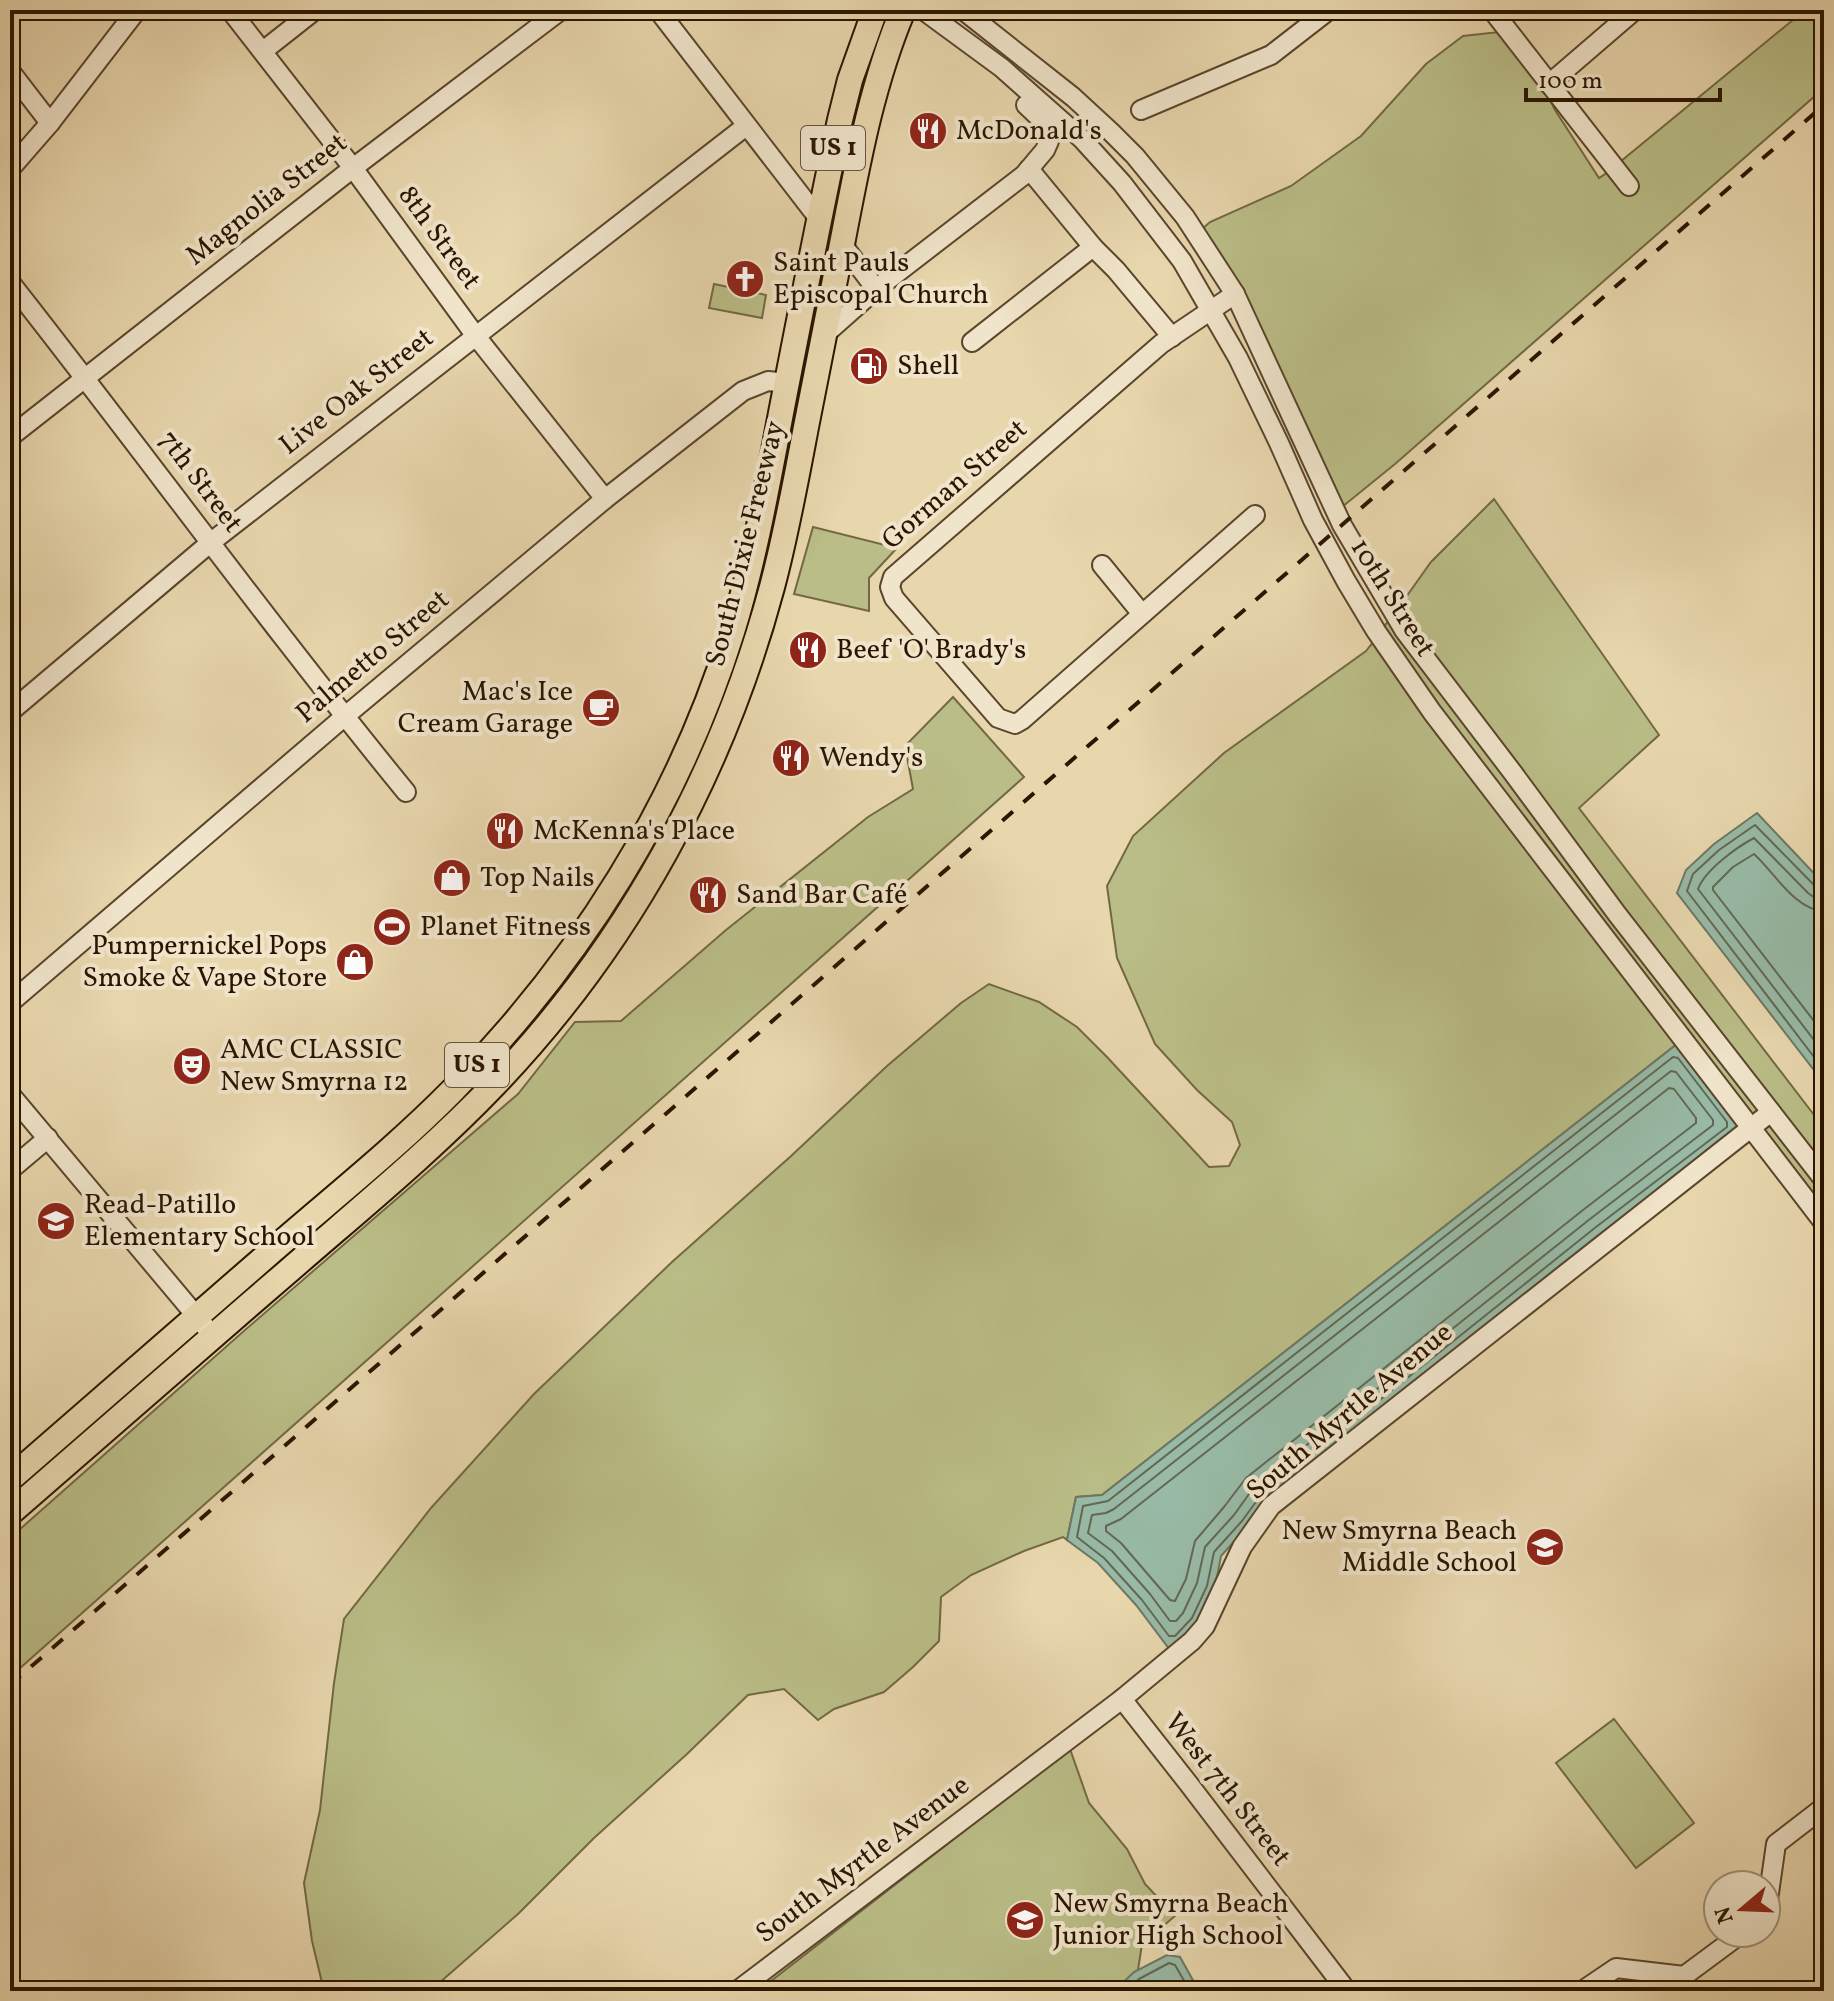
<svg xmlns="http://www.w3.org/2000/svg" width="1834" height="2001" viewBox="0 0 1834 2001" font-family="Vollkorn,serif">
<rect width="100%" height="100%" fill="#e8d6ad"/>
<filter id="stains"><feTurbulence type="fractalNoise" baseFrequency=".0025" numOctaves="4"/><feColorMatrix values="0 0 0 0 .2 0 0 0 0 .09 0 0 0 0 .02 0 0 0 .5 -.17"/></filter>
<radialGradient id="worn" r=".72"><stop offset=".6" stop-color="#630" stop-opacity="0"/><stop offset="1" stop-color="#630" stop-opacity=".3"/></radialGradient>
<g fill="#babd87" stroke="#726944" stroke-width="2">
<path d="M1805 10H1824V88L1395 464 1342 507 1202 229 1210 222 1291 186 1361 136 1426 64 1463 36 1499 32 1548 95 1555 110 1599 178 1608 172 1627 195 1639 187 1620 162Z"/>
<path d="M714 284 766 295 762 318 709 308Z"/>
<path d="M1494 499 1659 735 1579 808 1824 1128V1168L1623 909 1410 626 1399 607 1431 562Z"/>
<path d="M813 527 897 548 869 578V611L794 594Z"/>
<path d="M1389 620 1761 1111 1753 1117 1438 708 1383 628Z"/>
<path d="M1374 641 1677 1044 1102 1495 1076 1497 1067 1540 1063 1537 1024 1551 971 1575 941 1597 939 1641 913 1667 884 1692 834 1709 818 1720 784 1689 748 1695 687 1754 594 1838 518 1914 430 1991H324L312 1941 304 1883 320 1810 334 1683 344 1619 431 1508 534 1394 672 1262 790 1157 887 1066 961 1003 989 984 1039 1002 1077 1027 1107 1057 1209 1167 1229 1166 1240 1145 1232 1122 1197 1090 1155 1044 1117 958 1107 886 1133 836 1224 753 1366 651Z"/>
<path d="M953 697 1024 777 10 1677V1538L245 1330 518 1094 575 1022 621 1021 726 930 868 817 913 789 905 746Z"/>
<path d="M1769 1122 1824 1192V1210L1761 1128Z"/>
<path d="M1614 1719 1694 1823 1636 1868 1556 1763Z"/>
<path d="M1070 1749 1089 1803 1127 1849 1145 1884 1175 1916 1142 1944 1138 1970 1114 1991H758Z"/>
</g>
<g fill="#98baa6" stroke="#6c7864" stroke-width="2">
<path d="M1757 813 1824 884V1083L1677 893 1686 870 1714 844Z"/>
<path d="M1677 1044 1741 1127 1601 1233 1386 1403 1248 1526 1221 1556 1215 1588 1199 1623 1170 1650 1136 1605 1098 1563 1067 1540 1076 1497 1102 1495Z"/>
<path d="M1167 1955 1180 1957 1199 1991H1114L1134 1972Z"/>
</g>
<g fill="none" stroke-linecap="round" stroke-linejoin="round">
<g stroke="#626853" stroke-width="2">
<path d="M1824 889 1815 886 1755 825 1719 850 1693 874 1687 891 1824 1070"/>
<path d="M1824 899 1815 898 1808 893 1754 838C1737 847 1705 870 1698 889L1824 1053"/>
<path d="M1824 911C1795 910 1774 872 1754 854L1733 867 1713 887V890L1824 1034"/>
<path d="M1673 1057 1678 1058 1727 1122V1127L1596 1227 1261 1495 1242 1521 1214 1552 1207 1586 1192 1618 1175 1636H1169L1142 1600 1104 1558 1077 1537 1083 1506 1108 1501Z"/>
<path d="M1671 1071 1676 1072 1713 1120V1125L1590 1219 1254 1487 1234 1515 1205 1547 1197 1583 1183 1613 1176 1621H1170L1150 1594 1112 1551 1088 1533 1092 1515 1106 1513 1114 1509Z"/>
<path d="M1669 1088 1674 1089 1696 1118V1123L1583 1210 1246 1478 1224 1507 1195 1541 1186 1579 1175 1601 1170 1600 1121 1543 1106 1531V1526L1121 1519Z"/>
<path d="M1126 1991 1139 1979 1169 1963 1175 1965 1190 1991"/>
</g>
<g stroke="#5a452b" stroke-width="22">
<g id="minor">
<path d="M230 10 353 168 475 335 605 499"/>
<path d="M658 10 819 219"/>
<path d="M923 10 1002 68 1082 139 1122 183 1182 261 1238 358 1279 443 1313 520 1346 581 1376 631 1432 712 1824 1223"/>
<path d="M963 10 1073 97 1111 132 1135 156 1185 217 1235 294 1342 525 1404 630 1513 773 1617 914 1824 1180"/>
<path d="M1492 10 1629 186"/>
<path d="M263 51 315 10"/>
<path d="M10 71 50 123"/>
<path d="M1549 84 1635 10"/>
<path d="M1141 110 1271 55 1329 10"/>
<path d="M10 169 50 123 137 10"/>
<path d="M1029 169 1093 247 1116 270 1172 337"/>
<path d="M842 244 876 289"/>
<path d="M10 282C143 451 270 626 406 792"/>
<path d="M1235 294 1161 344 893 577 890 587 894 598 998 718 1015 724 1022 720 1255 515"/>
<path d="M823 336 876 289 1024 175 1045 150 1049 141V133L1044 122 1026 105"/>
<path d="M972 342 1093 247"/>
<path d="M10 437 353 168 561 10"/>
<path d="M1102 565 1142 614"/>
<path d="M10 712 210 543 746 126"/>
<path d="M10 1003 344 717 605 499 743 391 768 381 787 383"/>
<path d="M10 1094 213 1336"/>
<path d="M10 1170 48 1138"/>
<path d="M1122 1699 1188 1783 1347 1991"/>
<path d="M1766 1914 1776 1844 1824 1807"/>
<path d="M737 1991 1122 1699 1192 1641 1205 1626 1242 1547 1271 1506 1771 1112"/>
<path d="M1582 1991 1616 1968 1684 1976 1742 1933"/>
</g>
</g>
<g stroke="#2b1500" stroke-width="28">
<g id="major">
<path d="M10 1479C98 1403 185 1326 273 1250 334 1197 397 1147 453 1090 580 961 678 805 732 632 754 561 767 487 781 413 800 315 819 217 840 120L850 80 875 10"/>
<path d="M10 1513C102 1433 193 1353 285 1274 356 1212 430 1152 495 1084 628 945 722 773 772 587 786 535 796 480 806 427 818 364 831 302 843 239 858 161 872 84 903 10"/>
</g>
</g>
<use href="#minor" stroke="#f0e4ca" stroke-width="18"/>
<use href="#major" stroke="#e8d6ad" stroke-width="24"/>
<path stroke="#2b1500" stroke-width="4" stroke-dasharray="14 14" stroke-linecap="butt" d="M10 1685 1824 105"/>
</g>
<defs>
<g id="restaurant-disc" transform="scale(2)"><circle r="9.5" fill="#8f2418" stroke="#f0e4ca"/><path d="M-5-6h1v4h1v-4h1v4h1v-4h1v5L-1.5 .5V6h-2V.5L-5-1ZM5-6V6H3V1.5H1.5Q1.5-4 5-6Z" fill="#fff"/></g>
<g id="church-disc" transform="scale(2)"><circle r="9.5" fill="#8f2418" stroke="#f0e4ca"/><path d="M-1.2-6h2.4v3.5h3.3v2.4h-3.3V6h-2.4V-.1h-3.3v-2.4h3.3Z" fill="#fff"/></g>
<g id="fuel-disc" transform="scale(2)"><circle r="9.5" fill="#8f2418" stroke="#f0e4ca"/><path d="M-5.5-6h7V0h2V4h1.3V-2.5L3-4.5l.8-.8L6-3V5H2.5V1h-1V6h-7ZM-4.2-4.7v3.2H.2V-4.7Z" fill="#fff"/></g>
<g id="cafe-disc" transform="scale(2)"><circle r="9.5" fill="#8f2418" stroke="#f0e4ca"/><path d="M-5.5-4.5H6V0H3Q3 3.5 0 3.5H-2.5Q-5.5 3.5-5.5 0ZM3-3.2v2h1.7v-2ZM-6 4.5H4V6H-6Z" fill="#fff"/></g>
<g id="shop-disc" transform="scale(2)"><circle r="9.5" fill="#8f2418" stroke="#f0e4ca"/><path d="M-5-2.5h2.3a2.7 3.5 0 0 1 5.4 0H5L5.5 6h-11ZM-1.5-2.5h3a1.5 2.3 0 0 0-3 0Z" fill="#fff"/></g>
<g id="stadium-disc" transform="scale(2)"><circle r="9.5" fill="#8f2418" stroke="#f0e4ca"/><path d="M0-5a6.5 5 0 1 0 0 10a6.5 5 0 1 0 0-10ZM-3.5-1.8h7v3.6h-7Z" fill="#fff"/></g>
<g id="theatre-disc" transform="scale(2)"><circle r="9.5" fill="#8f2418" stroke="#f0e4ca"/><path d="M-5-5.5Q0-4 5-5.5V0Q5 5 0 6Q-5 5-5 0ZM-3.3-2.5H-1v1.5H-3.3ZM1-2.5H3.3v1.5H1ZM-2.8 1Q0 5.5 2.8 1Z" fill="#fff"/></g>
<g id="school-disc" transform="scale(2)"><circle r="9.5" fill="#8f2418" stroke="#f0e4ca"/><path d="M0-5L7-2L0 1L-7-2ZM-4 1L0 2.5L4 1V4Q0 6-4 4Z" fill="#fff"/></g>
</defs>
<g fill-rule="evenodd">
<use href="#restaurant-disc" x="928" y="131"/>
<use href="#church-disc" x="745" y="279"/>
<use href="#fuel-disc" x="869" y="366"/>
<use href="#restaurant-disc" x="808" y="650"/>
<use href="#cafe-disc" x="601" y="708"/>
<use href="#restaurant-disc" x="791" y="758"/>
<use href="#restaurant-disc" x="505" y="831"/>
<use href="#shop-disc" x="452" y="878"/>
<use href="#restaurant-disc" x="708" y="895"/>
<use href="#stadium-disc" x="392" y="927"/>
<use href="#shop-disc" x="355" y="962"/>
<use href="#theatre-disc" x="192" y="1066"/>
<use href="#school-disc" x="56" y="1221"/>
<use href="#school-disc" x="1545" y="1547"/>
<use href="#school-disc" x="1025" y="1920"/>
</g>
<g text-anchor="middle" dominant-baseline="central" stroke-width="8" stroke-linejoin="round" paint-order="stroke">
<g fill="#f0e4ca" stroke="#66533d" stroke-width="2">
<rect x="801" y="126" width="64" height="44" rx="6"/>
<rect x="445" y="1043" width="64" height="44" rx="6"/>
</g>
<g font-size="26" font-weight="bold" fill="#2b1500">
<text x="833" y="148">US 1</text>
<text x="477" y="1065">US 1</text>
</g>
<g font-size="28" fill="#2b1500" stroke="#f0e4ca" text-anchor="start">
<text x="956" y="131">McDonald's</text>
<text x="773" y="263">Saint Pauls<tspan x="773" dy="32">Episcopal Church</tspan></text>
<text x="897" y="366">Shell</text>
<text x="836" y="650">Beef 'O' Brady's</text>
<text x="573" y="692" text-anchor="end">Mac's Ice<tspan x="573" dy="32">Cream Garage</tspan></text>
<text x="819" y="758">Wendy's</text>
<text x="533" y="831">McKenna's Place</text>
<text x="480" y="878">Top Nails</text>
<text x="736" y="895">Sand Bar Café</text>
<text x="420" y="927">Planet Fitness</text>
<text x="327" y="946" text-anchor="end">Pumpernickel Pops<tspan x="327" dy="32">Smoke &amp; Vape Store</tspan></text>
<text x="220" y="1050">AMC CLASSIC<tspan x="220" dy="32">New Smyrna 12</tspan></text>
<text x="84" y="1205">Read-Patillo<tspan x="84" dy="32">Elementary School</tspan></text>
<text x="1517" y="1531" text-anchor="end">New Smyrna Beach<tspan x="1517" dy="32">Middle School</tspan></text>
<text x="1053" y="1904">New Smyrna Beach<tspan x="1053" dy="32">Junior High School</tspan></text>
</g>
<g font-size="28" fill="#2b1500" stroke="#f0e4ca">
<text transform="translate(267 200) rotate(-38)">Magnolia Street</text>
<text transform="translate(439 238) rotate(54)">8th Street</text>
<text transform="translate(357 392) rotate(-38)">Live Oak Street</text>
<text transform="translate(200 482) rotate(53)">7th Street</text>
<text transform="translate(955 485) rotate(-41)">Gorman Street</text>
<text transform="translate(746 544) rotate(-76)">South Dixie Freeway</text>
<text transform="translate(1392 598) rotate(58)">10th Street</text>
<text transform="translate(373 657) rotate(-40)">Palmetto Street</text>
<text transform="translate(1350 1412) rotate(-40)">South Myrtle Avenue</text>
<text transform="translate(1227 1790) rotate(52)">West 7th Street</text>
<text transform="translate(863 1860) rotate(-37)">South Myrtle Avenue</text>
</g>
</g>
<rect width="1834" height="2001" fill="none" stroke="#e8d6ad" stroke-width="40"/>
<rect x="12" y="12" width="1810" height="1977" fill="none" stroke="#2b1500" stroke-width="4"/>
<rect x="20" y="20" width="1794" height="1961" fill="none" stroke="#2b1500" stroke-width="2"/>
<g transform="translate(1742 1909) rotate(251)"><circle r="38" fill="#f0e4ca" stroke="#a19179" stroke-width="2"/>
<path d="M0-6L14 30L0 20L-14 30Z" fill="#8f2418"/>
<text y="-12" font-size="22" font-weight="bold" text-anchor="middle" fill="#2b1500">N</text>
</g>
<path d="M1526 88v12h194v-12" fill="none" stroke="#2b1500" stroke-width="4"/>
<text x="1538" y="88" font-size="24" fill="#2b1500" stroke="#f0e4ca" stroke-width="6" paint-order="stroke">100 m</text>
<rect width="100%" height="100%" filter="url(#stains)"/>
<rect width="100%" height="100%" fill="url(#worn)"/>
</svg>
